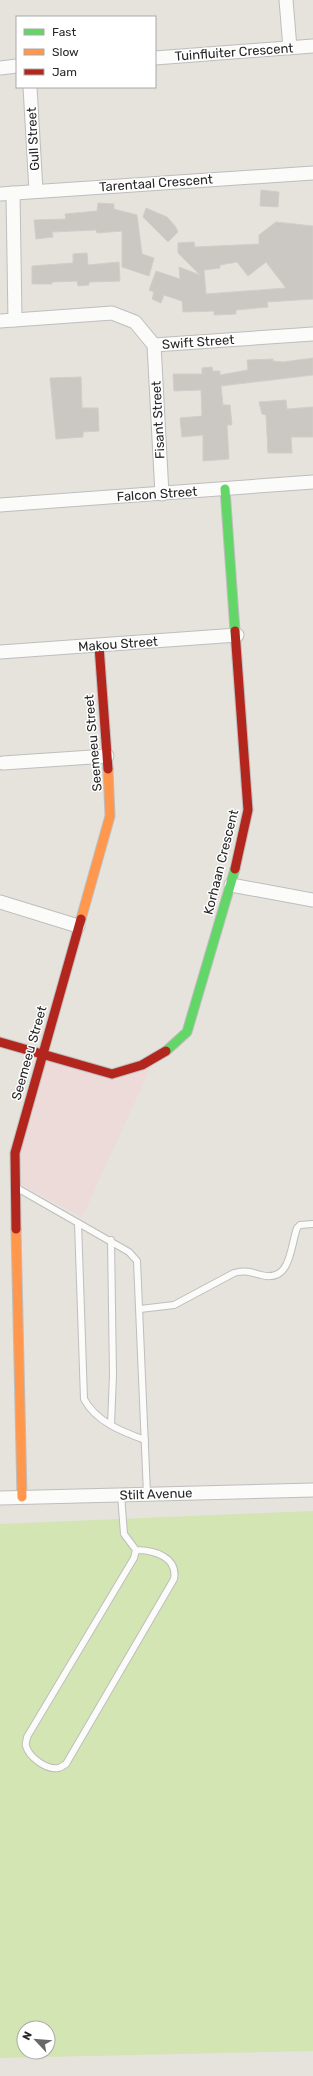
<svg xmlns="http://www.w3.org/2000/svg" width="313" height="2076" viewBox="0 0 313 2076" font-family="Rubik,sans-serif">
<rect width="100%" height="100%" fill="#e6e2dc"/>
<path fill="#ecdbd9" d="M46 1059 117 1079 154 1060 82 1217 20 1184V1150Z"/>
<path fill="#d2e5b3" fill-rule="evenodd" d="M313 1511V2051L0 2058V1524ZM24 2028H48V2052H24Z"/>
<g fill="#cbc8c3" stroke="#d1cec9" fill-rule="evenodd">
<path d="M261 190 279 192 278 207 260 206Z"/>
<path d="M98 203 114 204V209L137 215 142 254 154 258 149 276 122 267V231L97 233 96 230 52 232 53 237 36 239 34 220 66 219 65 214 97 211Z"/>
<path d="M146 208 167 217 175 226 178 232 168 242 143 217Z"/>
<path d="M276 222 313 226V299L267 302 268 307 236 310V314L214 315V311L183 312 182 301 164 295 161 303 152 299 154 292 149 290 156 271 180 279 179 267 200 275 178 253V243L194 242 195 247 259 244V235ZM237 262 248 276 266 262 286 288 206 294 204 270 220 268V265Z"/>
<path d="M87 253 88 265 119 262 120 281 89 282V285L78 286 77 281 52 282V284H32V266L73 263V254Z"/>
<path d="M313 358V375L221 386 223 405H230L232 425H227L229 459 203 461V435L182 437 180 418 202 416 201 390 174 391 173 374H202V368L212 367 213 371H220V375L248 370 247 360 273 359V361L283 362Z"/>
<path d="M81 377 82 408H98L99 431 83 432V437L56 439 50 378Z"/>
<path d="M286 400 287 409 313 407V437H291L292 453H268L266 415 262 414 259 402Z"/>
</g>
<g fill="none" stroke-linecap="round" stroke-linejoin="round">
<g stroke="#bfbebe" stroke-width="8">
<g id="lane">
<path d="M17 1188 129 1252 137 1261 147 1494"/>
<path d="M78 1223 84 1399C96 1422 123 1432 145 1440"/>
<path d="M111 1240 113 1375 111 1425"/>
<path d="M140 1309 174 1305 234 1273C244 1270 251 1272 261 1275 291 1283 290 1248 297 1228L300 1225 313 1224"/>
<path d="M121 1495 124 1534 136 1550 134 1558 27 1737C27 1740 25 1743 26 1746 29 1757 46 1770 58 1768 61 1768 64 1765 66 1764L174 1579C178 1557 154 1550 136 1550"/>
</g>
</g>
<g stroke="#bfbebe" stroke-width="15">
<g id="street">
<path d="M286 0 290 48"/>
<path d="M155 58 313 46"/>
<path d="M0 68 17 66"/>
<path d="M30 87 36 191"/>
<path d="M13 193 15 320"/>
<path d="M0 194 313 173"/>
<path d="M0 321 112 313 135 322 154 345"/>
<path d="M154 345 313 334"/>
<path d="M154 345 162 494"/>
<path d="M0 505 313 482"/>
<path d="M0 652 237 635"/>
<path d="M3 763 107 756"/>
<path d="M231 885 313 900"/>
<path d="M0 902 78 926"/>
<path d="M0 1498 313 1490"/>
</g>
</g>
<g stroke="#bfbebe" stroke-width="11">
<g id="fast">
<path d="M225 489 235 631"/>
<path d="M166 1051 187 1032 235 869"/>
</g>
</g>
<g stroke="#bfbebe" stroke-width="11">
<g id="slow">
<path d="M81 919 110 816 108 769"/>
<path d="M16 1229 22 1497"/>
</g>
</g>
<g stroke="#bfbebe" stroke-width="11">
<g id="jam">
<path d="M99 646 108 769"/>
<path d="M235 869 248 810 235 631"/>
<path d="M0 1042 112 1074 142 1065 166 1051"/>
<path d="M16 1229 15 1153 81 919"/>
</g>
</g>
<use href="#lane" stroke="#fbfbfa" stroke-width="6"/>
<use href="#street" stroke="#fbfbfa" stroke-width="13"/>
<use href="#fast" stroke="#63d668" stroke-width="9"/>
<use href="#slow" stroke="#ff974d" stroke-width="9"/>
<use href="#jam" stroke="#b3261e" stroke-width="9"/>
</g>
<g text-anchor="middle" dominant-baseline="central" stroke-width="3" stroke-linejoin="round" paint-order="stroke">
<g font-size="13" fill="#272727" stroke="#fff">
<text transform="translate(234 52) rotate(-4)">Tuinfluiter Crescent</text>
<text transform="translate(33 139) rotate(-93)">Gull Street</text>
<text transform="translate(156 183) rotate(-4)">Tarentaal Crescent</text>
<text transform="translate(198 342) rotate(-4)">Swift Street</text>
<text transform="translate(158 420) rotate(-93)">Fisant Street</text>
<text transform="translate(157 494) rotate(-4)">Falcon Street</text>
<text transform="translate(118 644) rotate(-4)">Makou Street</text>
<text transform="translate(93 743) rotate(-95)">Seemeeu Street</text>
<text transform="translate(221 862) rotate(-76)">Korhaan Crescent</text>
<text transform="translate(29 1053) rotate(-74)">Seemeeu Street</text>
<text transform="translate(156 1494) rotate(-2)">Stilt Avenue</text>
</g>
</g>
<rect x="16" y="16" width="140" height="72" fill="#ffffff" stroke="#a9a9a9"/>
<rect x="24" y="29" width="20" height="6" fill="#63d668" stroke="#a9a9a9"/>
<text x="52" y="36" font-size="12" fill="#272727">Fast</text>
<rect x="24" y="49" width="20" height="6" fill="#ff974d" stroke="#a9a9a9"/>
<text x="52" y="56" font-size="12" fill="#272727">Slow</text>
<rect x="24" y="69" width="20" height="6" fill="#b3261e" stroke="#a9a9a9"/>
<text x="52" y="76" font-size="12" fill="#272727">Jam</text>
<g transform="translate(36 2040) rotate(296)"><circle r="19" fill="#ffffff" stroke="#a9a9a9"/>
<path d="M0-3L7 15L0 10L-7 15Z" fill="#6a6866"/>
<text y="-6" font-size="11" font-weight="bold" text-anchor="middle" fill="#272727">N</text>
</g>
</svg>
